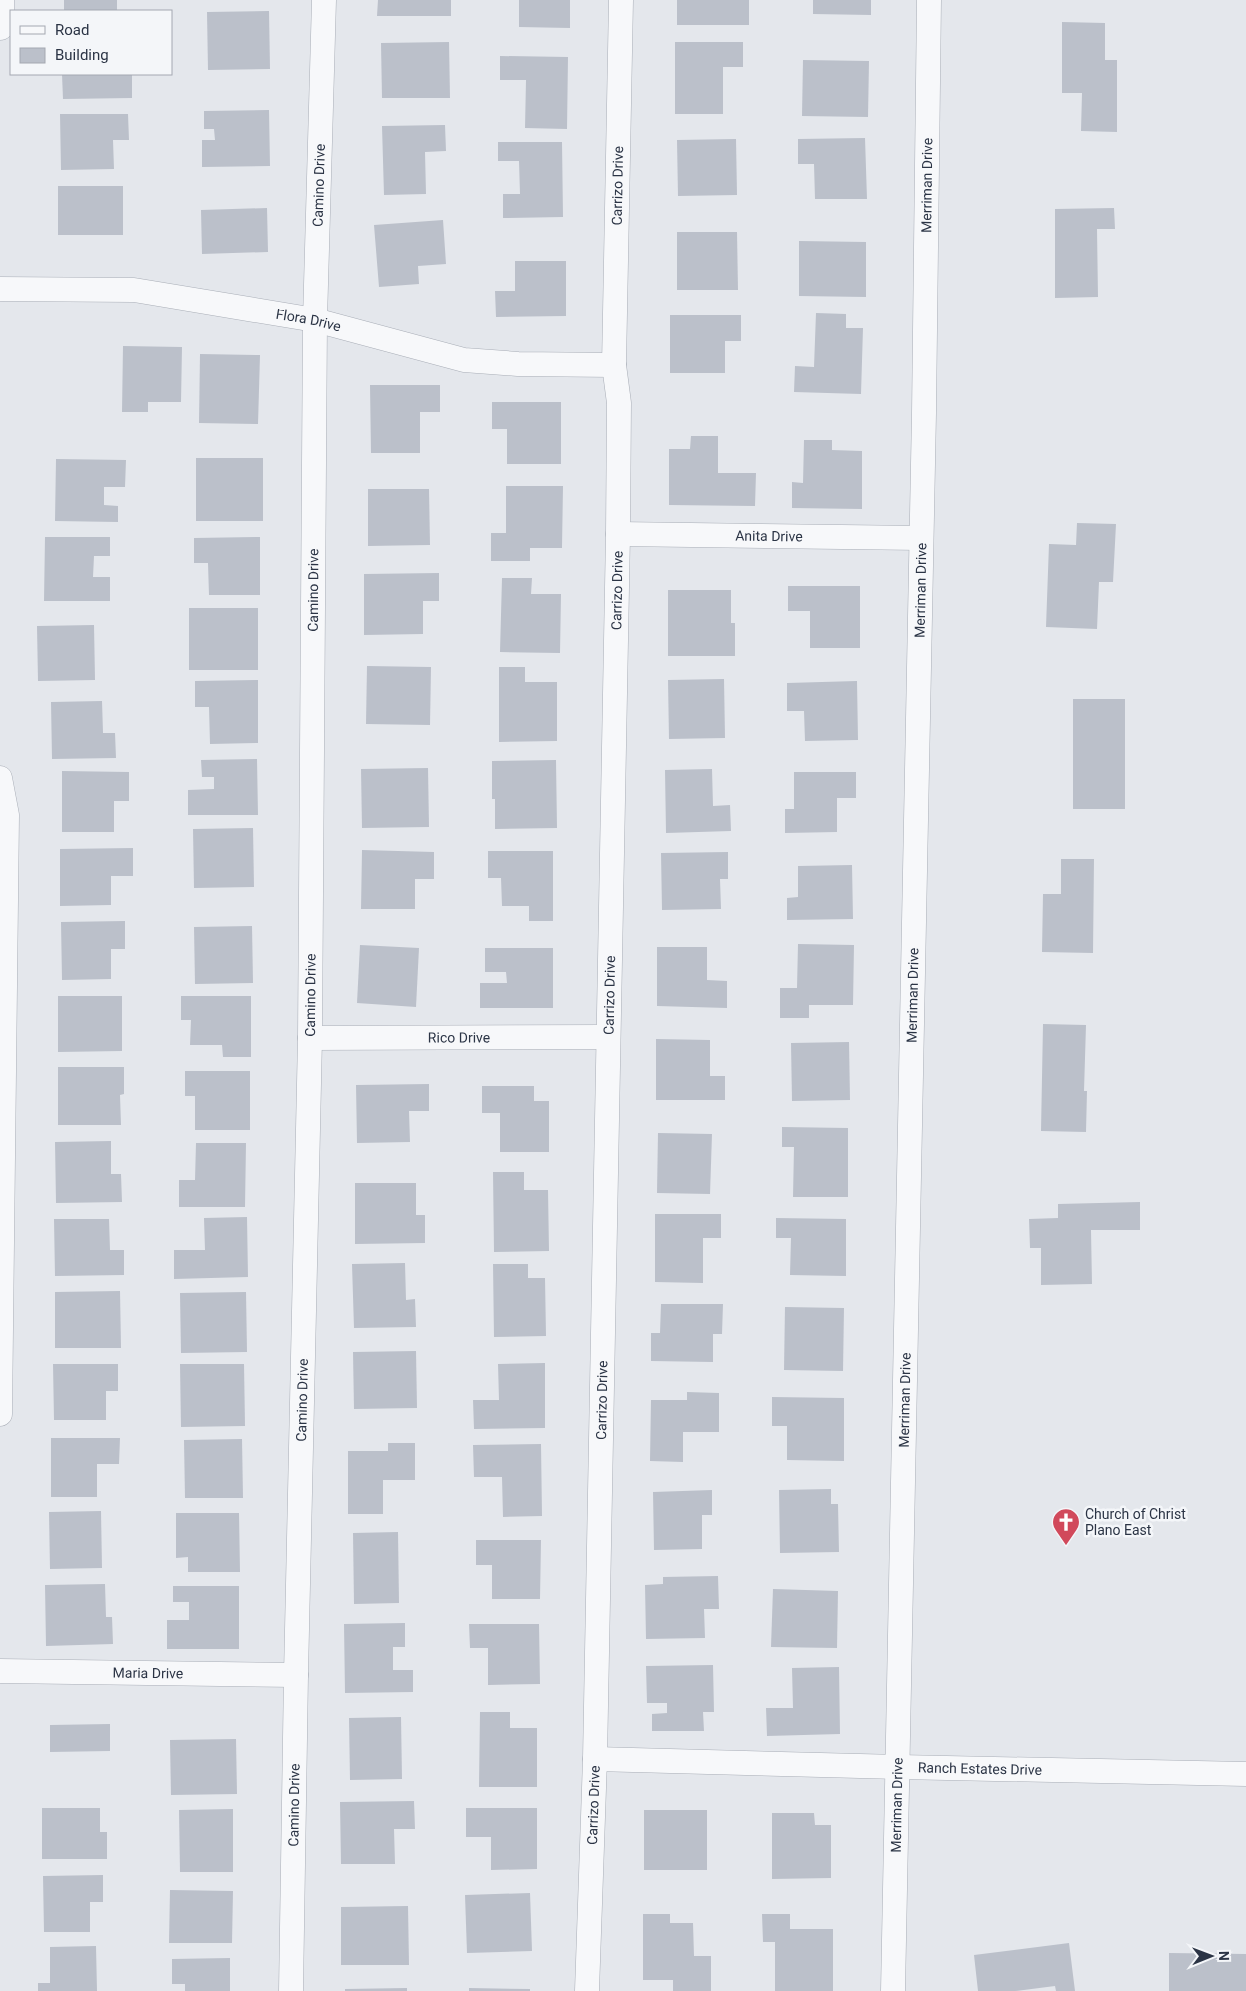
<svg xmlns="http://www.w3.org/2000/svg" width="1246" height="1991" viewBox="0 0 1246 1991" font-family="Roboto,sans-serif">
<rect width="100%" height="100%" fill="#e4e7ec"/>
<g fill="#bbc0ca">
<rect x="64" y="0" width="53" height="11"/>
<path d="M378 0H451V16H377Z"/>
<path d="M519 0H570V28L519 27Z"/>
<rect x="677" y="0" width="72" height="25"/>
<path d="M813 0H871V15L813 14Z"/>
<path d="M269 11 270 69 208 70 207 12Z"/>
<path d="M1062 22 1105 23V60H1117V132L1081 131 1082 93H1062Z"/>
<path d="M449 42 450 98H382L381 43Z"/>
<path d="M675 42H743V67H723V114H675Z"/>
<path d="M500 56 568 57 567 129 525 128 526 80H500Z"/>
<path d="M803 60 869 61 868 117 802 116Z"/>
<path d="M62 74H132V98L63 99Z"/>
<path d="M269 110 270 166 202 167V140H215L214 129H204V111Z"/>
<path d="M60 114H128L129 140H113L114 169 61 170Z"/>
<path d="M445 125 446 151 425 152 426 194 384 195 382 126Z"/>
<path d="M865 138 867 199H815L814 164H798V139Z"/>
<path d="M736 139 737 195 678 196 677 140Z"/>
<path d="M498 142H562L563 217 503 218V194H520L519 161H498Z"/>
<rect x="58" y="186" width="65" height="49"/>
<path d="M267 208 268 252 202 254 201 210Z"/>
<path d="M1114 208 1115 229H1097L1098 297 1055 298V209Z"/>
<path d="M443 220 446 264 418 266 419 284 379 287 374 225Z"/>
<path d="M677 232H737L738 290H677Z"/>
<path d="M799 241 866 242V297L799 296Z"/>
<path d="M515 261H566V316L496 317 495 291H515Z"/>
<path d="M816 313 846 314V328H863L861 394 794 392 795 366 814 367Z"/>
<path d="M670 315H741V341H725V373H670Z"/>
<path d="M123 346 182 347 181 402H148V412H122Z"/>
<path d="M200 354 260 355 258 424 199 423Z"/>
<path d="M370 385H440V412H420V453H371Z"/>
<path d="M492 402H561V464H507V429H492Z"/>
<path d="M691 436H718V473H756L755 506 669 505V449H690Z"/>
<path d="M804 440H832V450L862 451V509L792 508V482L803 483Z"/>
<rect x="196" y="458" width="67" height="63"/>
<path d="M56 459 126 460 125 487H104V505L118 506V522L55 521Z"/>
<path d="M506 486H563L562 548H530V561H491V533H506Z"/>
<path d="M368 489H429L430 545 368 546Z"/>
<path d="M1077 523 1116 524 1113 582H1099L1097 629 1046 627 1049 544 1076 545Z"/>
<path d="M45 537H110V556H94L93 577H110V601H44Z"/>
<path d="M260 537V595H209L208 563H194V538Z"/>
<path d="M439 573V601H423V634L364 635V574Z"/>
<path d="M502 578H532L531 594H561L560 653 500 652Z"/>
<path d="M788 586H860V648H810V611H788Z"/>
<path d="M668 590H731V623H735V656H668Z"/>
<rect x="189" y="608" width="69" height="62"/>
<path d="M94 625 95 680 38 681 37 626Z"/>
<path d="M367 666 431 667 430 725 366 724Z"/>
<path d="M499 667H525V682H557V741L499 742Z"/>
<path d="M724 679 725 738 669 739 668 680Z"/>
<path d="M258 680V743L210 744 209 707H195V681Z"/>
<path d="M857 681 858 740 805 741 804 711H787V683Z"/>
<rect x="1073" y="699" width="52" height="110"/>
<path d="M102 701 103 733H115L116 758 52 759 51 702Z"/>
<path d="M257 759 258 815H188V790L214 789V777H202L201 760Z"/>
<path d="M556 760 557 828 495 829V799H492V761Z"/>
<path d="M428 768 429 827 362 828 361 769Z"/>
<path d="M712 769 713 806 730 805 731 831 666 833 665 770Z"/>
<path d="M62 771 129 772V801H114V832H62Z"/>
<path d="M794 772H856V798H837V832L785 833V809H794Z"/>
<path d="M253 828 254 887 194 888 193 829Z"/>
<path d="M133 848V876H111V905L60 906V849Z"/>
<path d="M362 850 434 852V879H415V909H361Z"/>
<path d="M488 851H553V921H529V906H502L501 878H488Z"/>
<path d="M728 852V879H720L721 909 662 910 661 853Z"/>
<path d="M1061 859H1094L1093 953 1042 952 1043 894H1061Z"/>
<path d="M852 865 853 919 787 920V898L798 897V866Z"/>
<path d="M125 921V949H111V979L62 980 61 922Z"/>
<path d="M252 926 253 983 195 984 194 927Z"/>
<path d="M798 944 854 945 853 1005H809V1018H780V988H797Z"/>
<path d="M360 945 419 948 416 1007 357 1003Z"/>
<path d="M657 947H707V980L727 981V1008L657 1006Z"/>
<path d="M485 948H553V1008H480V983H507L506 972H485Z"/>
<path d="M58 996H122V1051L58 1052Z"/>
<path d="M181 996H251V1057H223L222 1045H190L191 1020H181Z"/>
<path d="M1043 1024 1086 1025 1084 1091H1087L1086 1132 1041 1131Z"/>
<path d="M656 1039 710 1040V1076H725V1100H656Z"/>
<path d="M849 1042 850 1100 792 1101 791 1043Z"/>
<path d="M58 1067H124V1094L120 1095 121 1125H58Z"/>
<path d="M185 1071H250V1130H195V1096H185Z"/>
<path d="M429 1084V1111H409L410 1142 357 1143 356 1085Z"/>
<path d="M482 1086H534V1101H549V1152H500V1113H482Z"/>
<path d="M782 1127 848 1128V1197H793L794 1147H782Z"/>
<path d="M658 1133 712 1134 710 1194 657 1193Z"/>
<path d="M111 1141V1174H121L122 1202 56 1203 55 1142Z"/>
<path d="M196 1143H246L245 1207H179V1180H195Z"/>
<path d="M493 1172H524V1190H548L549 1251 494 1252Z"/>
<path d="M355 1183H416V1215H425V1243L355 1244Z"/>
<path d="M1140 1202V1230H1091L1092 1284 1041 1285V1248H1030L1029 1219 1058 1218V1204Z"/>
<path d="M655 1214H721V1238H703V1283L655 1282Z"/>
<path d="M247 1217 248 1277 174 1279V1250H205L204 1218Z"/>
<path d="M776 1218 846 1219V1276L790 1275 791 1238H776Z"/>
<path d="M54 1219H109L110 1250H124V1275L55 1276Z"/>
<path d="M405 1263 406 1300 415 1299 416 1327 354 1328 352 1264Z"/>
<path d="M493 1264H528V1278H545L546 1336 494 1337Z"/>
<path d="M120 1291 121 1348H55V1292Z"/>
<path d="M246 1292 247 1352 181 1353 180 1293Z"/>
<path d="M661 1304H723L722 1334H713V1362L651 1361V1333H660Z"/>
<path d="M785 1307 844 1308 843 1371 784 1370Z"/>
<path d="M416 1351 417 1408 354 1409 353 1352Z"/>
<path d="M545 1363V1428L474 1429 473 1400H499L498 1364Z"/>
<path d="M53 1364H118V1391H106V1420H54Z"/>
<path d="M180 1364H244L245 1426 181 1427Z"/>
<path d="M687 1392 719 1393V1432H683V1462L650 1461 651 1400H687Z"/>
<path d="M772 1397 844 1398V1461L787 1460V1426H772Z"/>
<path d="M51 1438H120L119 1464H97V1497H51Z"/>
<path d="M242 1439 243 1498H185L184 1440Z"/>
<path d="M388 1443H415V1480H383V1514H348V1451H388Z"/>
<path d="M541 1444 542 1516 503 1517 502 1477H474L473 1445Z"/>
<path d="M831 1489V1504H838L839 1552 780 1553 779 1490Z"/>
<path d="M712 1490V1515H702V1549L654 1550 653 1492Z"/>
<path d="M101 1511 102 1568 50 1569 49 1512Z"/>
<path d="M176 1513H239L240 1572H188V1557L176 1558Z"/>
<path d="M398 1532 399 1603 354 1604 353 1533Z"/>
<path d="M476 1540H541L540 1599H492V1565H476Z"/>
<path d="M718 1576 719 1609H704L705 1638 646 1639 645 1585 663 1584V1577Z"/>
<path d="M105 1584 106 1617H112L113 1644 46 1646 45 1585Z"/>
<path d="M173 1586H239V1649H167V1620H189V1602H173Z"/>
<path d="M773 1589 838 1591 837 1648 771 1647Z"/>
<path d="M405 1623V1647H393V1670H413V1692L345 1693 344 1624Z"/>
<path d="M469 1624H539L540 1684 488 1685V1648H470Z"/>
<path d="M713 1665 714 1712H703L704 1731H652V1714L667 1713V1703H647L646 1666Z"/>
<path d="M839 1667 840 1734 767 1736 766 1708H793L792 1668Z"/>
<path d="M480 1712H510V1728H537V1787H479Z"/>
<path d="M401 1717 402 1779 350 1780 349 1718Z"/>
<path d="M110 1724V1751L50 1752V1725Z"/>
<path d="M236 1739 237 1794 171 1795 170 1740Z"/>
<path d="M414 1801 415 1829H394L395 1864H341L340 1802Z"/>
<path d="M42 1808H100V1832H107V1859H42Z"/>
<path d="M466 1808H537V1869L491 1870V1837H466Z"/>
<path d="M233 1809V1872H180L179 1810Z"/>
<rect x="644" y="1810" width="63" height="60"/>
<path d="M772 1813H814L815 1825H831V1878L772 1879Z"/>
<path d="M103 1875V1902H90V1932H44L43 1876Z"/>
<path d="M170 1890 233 1891 232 1943H169Z"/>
<path d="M530 1893 532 1951 467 1953 465 1895Z"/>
<path d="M408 1906 409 1965H341V1907Z"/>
<path d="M643 1914H670V1923H693L694 1956H711V1991H673V1980H643Z"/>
<path d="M762 1914H790V1929H833V1991H775V1942H763Z"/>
<path d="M1069 1943 1075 1991H1056L1055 1986 1015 1991H978L974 1955Z"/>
<path d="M96 1946 97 1991H38V1983H50V1947Z"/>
<path d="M1169 1953 1246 1954V1991H1169Z"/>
<path d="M230 1958V1991H185V1984H172V1959Z"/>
<path d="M407 1988V1991H345V1989Z"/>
<path d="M469 1988 530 1989V1991H469Z"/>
</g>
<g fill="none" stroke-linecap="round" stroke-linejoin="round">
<g stroke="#a9aeb7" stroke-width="25">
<g id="minor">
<path id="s1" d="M0 289 134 290 315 320 464 360 518 364 614 365"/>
<path id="s2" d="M618 534 921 538"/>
<path d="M0 778 7 815 0 1414"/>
<path id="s3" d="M310 1038 607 1037"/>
<path id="s4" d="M0 1671 296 1675"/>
<path id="s5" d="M595 1759 899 1767 1246 1774"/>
<path id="s6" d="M291 1991 296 1675 310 1038 315 320 324 0"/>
<path id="s7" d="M587 1991 595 1759 618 534 619 403 614 365 621 0"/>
<path id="s8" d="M893 1991 924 413 929 0"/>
</g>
</g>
<g stroke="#a9aeb7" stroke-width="29">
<path id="tertiary" d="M0 26V0"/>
</g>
<use href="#minor" stroke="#f7f8fa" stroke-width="24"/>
<use href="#tertiary" stroke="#f7f8fa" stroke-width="28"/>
</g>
<defs>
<g id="church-pin" transform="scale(1.4375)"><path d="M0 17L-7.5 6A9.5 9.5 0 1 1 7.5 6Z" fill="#d1495b" stroke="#f4f6f9"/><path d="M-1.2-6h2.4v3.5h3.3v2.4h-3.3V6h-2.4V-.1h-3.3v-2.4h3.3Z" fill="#fff"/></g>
</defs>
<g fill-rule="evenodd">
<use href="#church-pin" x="1066" y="1522"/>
</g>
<g text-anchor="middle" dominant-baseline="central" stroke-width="5" stroke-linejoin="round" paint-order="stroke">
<g font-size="14" fill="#2b3445" stroke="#f4f6f9">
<text stroke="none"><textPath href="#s6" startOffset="1806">Camino Drive</textPath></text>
<text stroke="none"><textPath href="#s7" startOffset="1806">Carrizo Drive</textPath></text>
<text stroke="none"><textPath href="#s8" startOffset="1806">Merriman Drive</textPath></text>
<text stroke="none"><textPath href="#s1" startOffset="311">Flora Drive</textPath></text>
<text stroke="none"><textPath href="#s2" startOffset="151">Anita Drive</textPath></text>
<text stroke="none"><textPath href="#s7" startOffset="1401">Carrizo Drive</textPath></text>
<text stroke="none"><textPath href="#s6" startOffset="1401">Camino Drive</textPath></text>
<text stroke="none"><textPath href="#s8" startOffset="1401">Merriman Drive</textPath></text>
<text stroke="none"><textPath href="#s7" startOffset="996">Carrizo Drive</textPath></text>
<text stroke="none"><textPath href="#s6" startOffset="996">Camino Drive</textPath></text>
<text stroke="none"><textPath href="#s8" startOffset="996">Merriman Drive</textPath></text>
<text stroke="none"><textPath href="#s3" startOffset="149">Rico Drive</textPath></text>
<text stroke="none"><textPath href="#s6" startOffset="591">Camino Drive</textPath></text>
<text stroke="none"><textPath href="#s7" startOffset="591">Carrizo Drive</textPath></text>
<text stroke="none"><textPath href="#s8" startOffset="591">Merriman Drive</textPath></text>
<text stroke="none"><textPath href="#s4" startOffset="148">Maria Drive</textPath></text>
<text stroke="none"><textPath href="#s5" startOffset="385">Ranch Estates Drive</textPath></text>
<text stroke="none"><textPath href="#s6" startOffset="186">Camino Drive</textPath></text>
<text stroke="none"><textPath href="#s7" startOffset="186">Carrizo Drive</textPath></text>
<text stroke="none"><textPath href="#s8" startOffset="186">Merriman Drive</textPath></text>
</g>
<g font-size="14" fill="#2b3445" stroke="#f4f6f9" text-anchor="start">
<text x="1085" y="1514">Church of Christ<tspan x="1085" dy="16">Plano East</tspan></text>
</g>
</g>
<rect x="10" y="10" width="162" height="65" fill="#f4f6f9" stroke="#a4a8b1"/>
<rect x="20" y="26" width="25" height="8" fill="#f7f8fa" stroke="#a4a8b1"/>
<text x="55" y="35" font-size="15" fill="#2b3445">Road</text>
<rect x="20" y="48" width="25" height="15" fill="#bbc0ca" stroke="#a4a8b1"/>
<text x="55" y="60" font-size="15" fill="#2b3445">Building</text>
<g transform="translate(1211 1956) rotate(89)" stroke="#f4f6f9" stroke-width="4" paint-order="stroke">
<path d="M0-4L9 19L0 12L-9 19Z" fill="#2b3445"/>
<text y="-8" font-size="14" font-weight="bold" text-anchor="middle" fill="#2b3445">N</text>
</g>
</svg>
